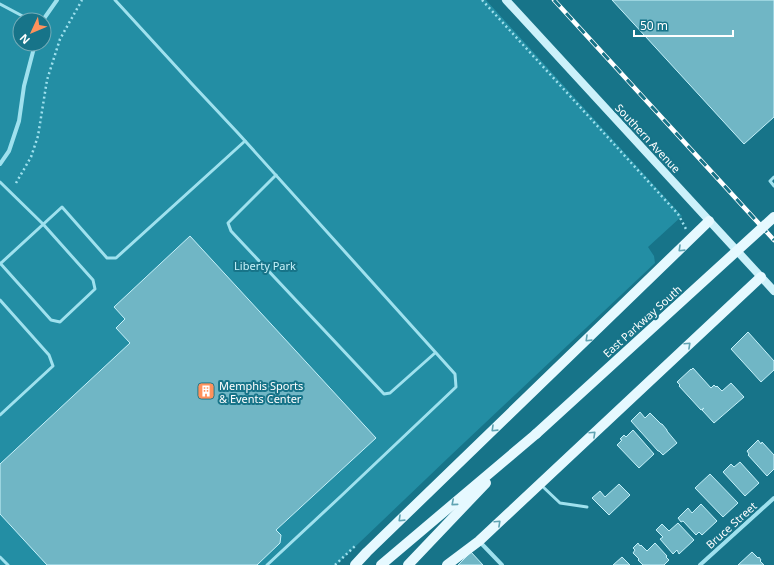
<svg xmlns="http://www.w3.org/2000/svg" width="774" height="565" viewBox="0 0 774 565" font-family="'Noto Sans',sans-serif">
<rect width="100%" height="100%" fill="#177489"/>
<path fill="#238ea4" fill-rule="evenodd" d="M0 0H486L682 216 648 247 654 256 655 263 449 457 336 565H0ZM20 20H44V44H20Z"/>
<g fill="#70b6c5" stroke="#c5f1fa">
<path d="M612 0H774V117L744 144Z"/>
<path d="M190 236 376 438 276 530 281 535 280 543 257 565H47L0 514V464L130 343 116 328 125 319 114 307Z"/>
<path d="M748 332 774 361V370L761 382 731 349Z"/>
<path d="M693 368 711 388 714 385 716 387 717 386 722 391 731 383 744 397 714 423 702 410 704 408 701 410 679 386 680 385 677 382 691 369V370Z"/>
<path d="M640 412 645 418 650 413 661 424H662L667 430V431L677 443 663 455 659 451H658L631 421Z"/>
<path d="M633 430 654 454 639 468 617 445 622 440 620 439 624 435 626 437Z"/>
<path d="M758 440 761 444 762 442 774 455V469L767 476 748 455 749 454 747 451Z"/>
<path d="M740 462 759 483 745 496 723 472 731 464 734 467Z"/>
<path d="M710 474 738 503 723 517 695 488Z"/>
<path d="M619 484 630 495 609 515 592 498 600 491 605 497Z"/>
<path d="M701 504 717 521 702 535 699 532 696 535 683 521 681 522 678 518 688 508 692 513Z"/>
<path d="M678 523 694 540 679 554 677 550 673 554 660 539 663 537 656 530 662 524 669 531Z"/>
<path d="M638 543 640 546 641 545 647 551 655 543 667 556 666 557 669 560 664 565H643L638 560 639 559 633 553 635 550 633 548Z"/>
<path d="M471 552 483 565H458Z"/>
<path d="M752 552 758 558 759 557 761 560 760 561 764 565H738Z"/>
<path d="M622 557 630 565H613Z"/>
</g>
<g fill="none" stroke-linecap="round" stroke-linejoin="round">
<g stroke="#9fe1ee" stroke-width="2.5" stroke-dasharray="2 3" stroke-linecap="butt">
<path d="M482 0 678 214 686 229"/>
<path d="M16 183 31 157 38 136 47 80 60 39 82 0"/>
<path d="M335 565 355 546"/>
</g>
<g stroke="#9fe1ee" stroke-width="3">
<path d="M115 0 192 84 237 132 455 374 456 387 340 497 267 565"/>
<path d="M0 4 30 20"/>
<path d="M276 175 228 223 231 231 384 394 390 393 435 353"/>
<path d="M774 177 770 181 774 186"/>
<path d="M0 182 43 224 93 280 95 289 60 322 51 320 0 263"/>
<path d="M0 264 62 207 107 258H116L245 141"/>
<path d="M0 300 49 355 53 366 0 415"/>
<path d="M541 485 560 503 587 507"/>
<path d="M0 557 8 565"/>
</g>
<g stroke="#9fe1ee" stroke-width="4">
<path d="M43 20 57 0"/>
<path d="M0 164 9 151 19 121 24 86 35 44"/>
<path d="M479 541 502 565"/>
<path d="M700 565 774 498"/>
</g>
<path stroke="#ccf1fa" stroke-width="8" d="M506 0 774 291"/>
<g stroke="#e6f9ff" stroke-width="10">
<path d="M355 565 367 552 709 221"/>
<path d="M381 565 536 434"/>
<path d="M408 565 486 483"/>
<path d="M447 565 479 541 761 277"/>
</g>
<g stroke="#fff" stroke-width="4.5">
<path id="rail" d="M554 0 774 240"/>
</g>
<use href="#rail" stroke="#177489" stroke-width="3" stroke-dasharray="9" stroke-linecap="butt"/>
<path stroke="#e6f9ff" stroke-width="10" d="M536 434 774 217"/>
</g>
<defs><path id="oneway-chevron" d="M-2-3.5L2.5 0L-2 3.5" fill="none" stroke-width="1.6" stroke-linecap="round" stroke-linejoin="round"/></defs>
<g stroke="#5fa3b2">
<use href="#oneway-chevron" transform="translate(681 249) rotate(136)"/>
<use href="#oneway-chevron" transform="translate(588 339) rotate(136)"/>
<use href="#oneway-chevron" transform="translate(688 345) rotate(-43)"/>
<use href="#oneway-chevron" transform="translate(494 429) rotate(136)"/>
<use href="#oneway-chevron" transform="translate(593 434) rotate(-43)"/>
<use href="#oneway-chevron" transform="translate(454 503) rotate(140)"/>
<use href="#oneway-chevron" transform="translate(401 519) rotate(136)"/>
<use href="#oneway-chevron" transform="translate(498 523) rotate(-43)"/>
</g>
<defs>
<g id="building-square" transform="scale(0.9)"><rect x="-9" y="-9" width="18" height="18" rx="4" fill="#ff925c" stroke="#177489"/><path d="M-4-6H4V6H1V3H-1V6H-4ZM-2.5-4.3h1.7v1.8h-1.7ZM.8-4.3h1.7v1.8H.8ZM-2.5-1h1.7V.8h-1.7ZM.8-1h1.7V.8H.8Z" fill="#fff"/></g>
</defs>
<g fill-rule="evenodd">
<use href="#building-square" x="206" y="391"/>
</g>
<g text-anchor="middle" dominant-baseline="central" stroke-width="4" stroke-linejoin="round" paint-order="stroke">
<g font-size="11" fill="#fff" stroke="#177489">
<text transform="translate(648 138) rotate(47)">Southern Avenue</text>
<text transform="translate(642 321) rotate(-42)">East Parkway South</text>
<text transform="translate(731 525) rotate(-42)">Bruce Street</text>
</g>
<g font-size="11" fill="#c8f2fa" stroke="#177489">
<text x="265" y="265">Liberty Park</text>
</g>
<g font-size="11" fill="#fff" stroke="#177489" text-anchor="start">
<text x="219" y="385">Memphis Sports<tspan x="219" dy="13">&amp; Events Center</tspan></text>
</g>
</g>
<g transform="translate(32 32) rotate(226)"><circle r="19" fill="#177489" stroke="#74acb8"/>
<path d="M0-3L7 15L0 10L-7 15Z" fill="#ff925c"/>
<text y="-6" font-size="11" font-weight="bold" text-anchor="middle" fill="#ffffff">N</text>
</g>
<path d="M634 30v6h99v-6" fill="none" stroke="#ffffff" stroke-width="2"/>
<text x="640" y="30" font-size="12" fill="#ffffff" stroke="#177489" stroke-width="3" paint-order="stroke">50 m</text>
</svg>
